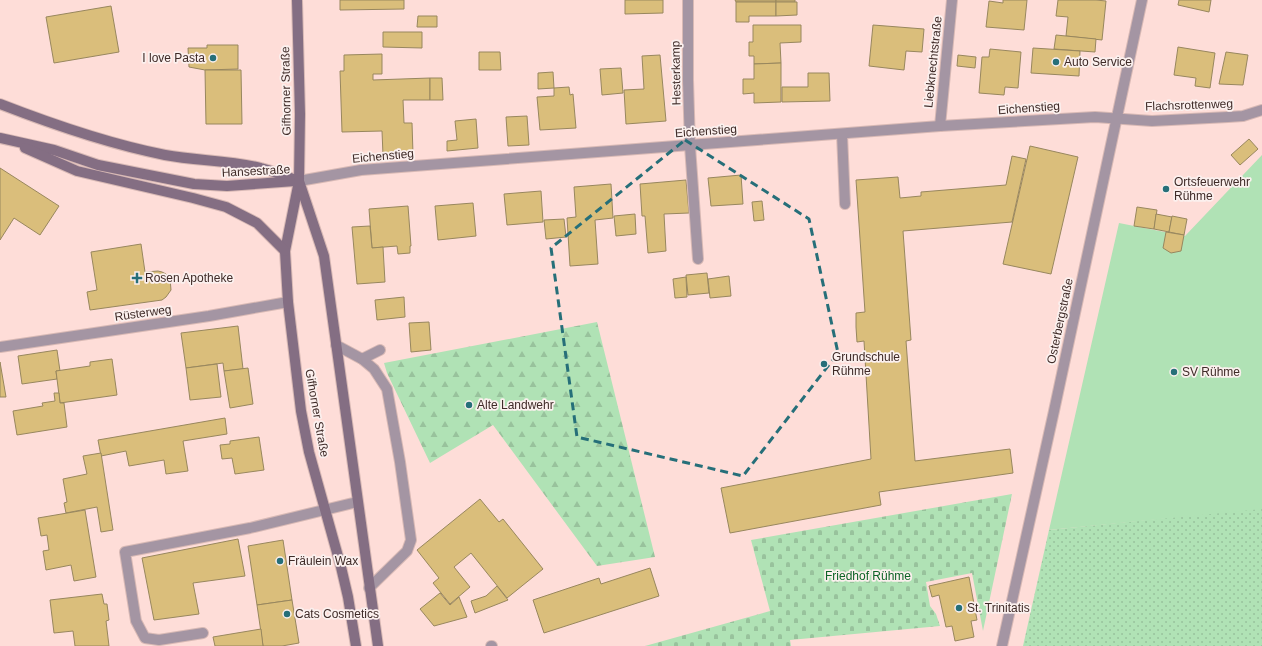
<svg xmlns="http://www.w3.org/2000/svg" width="1262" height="646" viewBox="0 0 1262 646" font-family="Helvetica,sans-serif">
<defs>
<pattern id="grass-dots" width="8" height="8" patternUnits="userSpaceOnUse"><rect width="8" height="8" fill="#b0e2b5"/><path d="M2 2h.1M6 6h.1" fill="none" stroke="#98c29c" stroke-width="1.8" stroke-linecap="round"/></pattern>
<pattern id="forest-firs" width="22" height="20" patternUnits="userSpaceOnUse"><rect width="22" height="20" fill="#b0e2b5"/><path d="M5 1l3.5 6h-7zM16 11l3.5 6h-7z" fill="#98c29c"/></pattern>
<pattern id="cemetery-stones" width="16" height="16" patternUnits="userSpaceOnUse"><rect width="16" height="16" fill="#b0e2b5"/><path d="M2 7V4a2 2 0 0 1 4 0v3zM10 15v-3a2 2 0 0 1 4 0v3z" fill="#98c29c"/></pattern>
</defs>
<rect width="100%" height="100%" fill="#feddd8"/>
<path fill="url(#grass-dots)" d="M1262 508V646H1023L1049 530Z"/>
<path fill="url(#forest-firs)" d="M597 322 655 557 597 566 493 425 430 463 387 373 384 363Z"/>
<path fill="url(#cemetery-stones)" d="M1012 494 983 631 972 573 926 582 930 606 936 614 940 626 790 640 791 646H645L770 611 751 540Z"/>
<path fill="#b0e2b5" d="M1262 155V509L1049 530 1119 223 1185 236Z"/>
<g fill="#dabe7b" stroke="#98875e">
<path d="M340 0H404V9L340 10Z"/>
<path d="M625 0H663V13L625 14Z"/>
<path d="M735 0H776V2H736Z"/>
<rect x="776" y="0" width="19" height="2"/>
<path d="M1003 0H1027L1024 30 986 27 989 1 1003 3Z"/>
<path d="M1058 0H1096L1106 1 1102 40 1066 36 1068 17 1056 16Z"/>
<path d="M1179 0H1211L1209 12 1178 5Z"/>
<path d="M736 2H776V16H749V22H736Z"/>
<path d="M776 2H797V15L776 16Z"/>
<path d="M111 6 119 52 54 63 46 17Z"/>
<path d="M418 16H437V27H417Z"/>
<path d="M753 25H801V42L780 43 781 63 754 64V56H749V42H753Z"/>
<path d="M873 25 924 29 922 52 906 51 904 70 869 66Z"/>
<path d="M383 32H422V48L383 47Z"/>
<path d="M1056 35 1096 39 1095 52 1054 49Z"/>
<path d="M207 45H238V69L205 70 189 67 188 48H207Z"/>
<path d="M1178 47 1215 53 1210 88 1195 86 1196 78 1174 75Z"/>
<path d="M1033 48 1080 51 1079 76 1031 73Z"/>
<path d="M990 49 1021 52 1018 88 1005 87 1004 95 979 93 982 57H989Z"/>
<path d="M479 52H500L501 70H479Z"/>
<path d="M1226 52 1248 55 1243 85 1219 84Z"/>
<path d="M382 54V74H373V80L430 78V100H403L404 123H412L413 154 383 155 382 131 342 132 340 71H344V55Z"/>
<path d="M660 55 666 121 626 124 624 90 644 89 642 56Z"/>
<path d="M958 55 976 57 975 68 957 66Z"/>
<path d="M781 63V102L754 103V93L743 94V79H754V64Z"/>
<path d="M621 68 623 93 602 95 600 69Z"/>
<path d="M205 70H241L242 124H206Z"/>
<path d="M553 72 554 88 538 89V73Z"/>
<path d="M808 73H829L830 101 782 102V87H808Z"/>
<path d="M430 78H442L443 100H430Z"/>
<path d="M569 87 570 95 573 94 576 128 540 130 537 97 554 96V88Z"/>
<path d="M527 116 529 145 508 146 506 117Z"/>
<path d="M476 119 478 148 447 151V141L457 140 455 121Z"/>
<path d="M1249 139 1258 149 1240 165 1231 155Z"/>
<path d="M1030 146 1078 157 1051 274 1003 264Z"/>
<path d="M1012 156 1026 159 1012 222 903 231 911 340 906 341 915 461 1010 449 1013 473 879 492 881 505 730 533 721 488 871 459 864 341 857 342 856 327V313L865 312 856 180 898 177 900 198 921 196V192L1006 185Z"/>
<path d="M0 168 59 206 40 235 14 218 0 240Z"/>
<path d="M741 175 743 204 711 206 708 178Z"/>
<path d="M686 180 689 213 664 214 666 251 648 253 645 216H642L640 184Z"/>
<path d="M611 184 613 218 595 220 598 264 570 266 567 218 576 217 574 187Z"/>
<path d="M541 191 543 222 507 225 504 194Z"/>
<path d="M762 201 764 220 754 221 752 202Z"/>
<path d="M473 203 476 236 438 240 435 206Z"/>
<path d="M408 206 411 246H410V253L398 254 397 246 372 248 369 209Z"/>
<path d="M1137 207 1157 210 1154 229 1134 226Z"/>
<path d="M635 214 636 234 616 236 614 216Z"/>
<path d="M1156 214 1172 217 1169 232 1154 229Z"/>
<path d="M1172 216 1187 219 1184 235 1169 232Z"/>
<path d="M564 219 566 237 546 239 544 220Z"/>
<path d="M370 226 372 248 383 247 385 282 357 284 352 227Z"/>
<path d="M1166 232 1184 235 1181 251 1171 253 1163 248Z"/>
<path d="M141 244 145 272 158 271 162 272 166 274 170 278 171 290 166 297 162 300 90 310 87 292 97 290 91 252Z"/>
<path d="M707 273 709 293 688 295 686 275Z"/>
<path d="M729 276 731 296 710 298 708 279Z"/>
<path d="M686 277 687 297 675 298 673 279Z"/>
<path d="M404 297 405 317 377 320 375 300Z"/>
<path d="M429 322 431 350 411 352 409 323Z"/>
<path d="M238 326 243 369 224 371 223 363 186 368 181 333Z"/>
<path d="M57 350 60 371H56L57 379 22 384 18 356Z"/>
<path d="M112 359 117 395 60 403 56 371 90 366V362Z"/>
<path d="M0 362 6 397H0Z"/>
<path d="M217 364 221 397 190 400 186 368Z"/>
<path d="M248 368 253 404 230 408 224 371Z"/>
<path d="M54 393H59L60 403H64L67 427 17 435 13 411 43 406 42 403 55 401Z"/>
<path d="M225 418 227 434 183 441 188 471 166 474 164 460 129 466 126 451 101 456 98 440Z"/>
<path d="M259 437 264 470 235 474 232 458 222 459 220 445 230 444V441Z"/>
<path d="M101 453 113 530 101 532 97 507 66 513 64 503 67 502 63 479 87 474 83 456Z"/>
<path d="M480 499 499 522 503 519 543 569 507 598 471 553 454 567 470 587 450 604 433 583 439 578 417 550Z"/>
<path d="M85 510 96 577 74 581 71 565 46 570 43 551 49 550 47 535 41 536 38 518Z"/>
<path d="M238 539 245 576 193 583 199 614 154 620 142 558Z"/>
<path d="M283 540 292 600 257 605 248 546Z"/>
<path d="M650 568 659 596 544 633 533 600 599 578 601 584Z"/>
<path d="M969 577 977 620 971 621 974 637 955 641 952 626 946 627 939 595 932 597 929 586Z"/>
<path d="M497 586 508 600 475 613 471 601 486 596Z"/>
<path d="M440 593 450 605 459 597 467 617 434 626 420 609Z"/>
<path d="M102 594 104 604H107L109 620 106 621 109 646H75L73 631 54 633 50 600Z"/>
<path d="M292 600 299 643 282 646H263L257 605Z"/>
<path d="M261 629 263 646H215L213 637Z"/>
</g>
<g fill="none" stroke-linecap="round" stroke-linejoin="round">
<g stroke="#d8b9b5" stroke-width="12">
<g id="lane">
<path d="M842 134 845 204"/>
<path d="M690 146 698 259"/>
<path d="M336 345 362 359 374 369 387 389 400 462 411 540 407 551 369 588"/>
<path d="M362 359 380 350"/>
<path d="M203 633 159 640 145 638 136 621 125 552 250 528 357 502"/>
</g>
</g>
<g stroke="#d8b9b5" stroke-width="12">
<g id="street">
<path d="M688 0V80L690 146"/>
<path d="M940 126 952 0"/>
<path d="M299 181 361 170 940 126 1095 117 1152 121 1228 117 1243 116 1262 110"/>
<path d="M0 347 209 316 288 302"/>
<path d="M491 646H492"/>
<path d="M1002 646 1054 411 1142 0"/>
</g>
</g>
<g stroke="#d8b9b5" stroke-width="12">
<g id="secondary">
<path d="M297 0 300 114 299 181 285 251 288 302 301 411 309 452 341 567 348 597 356 646"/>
<path d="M0 104C54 125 109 144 165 155 197 161 230 160 261 168 274 171 286 177 299 181"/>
<path d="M0 138 54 150 98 165 194 184 227 186 295 181"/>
<path d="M25 148 77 171 193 198 226 207 257 223 285 251"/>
<path d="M299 181 324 256 378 646"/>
</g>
</g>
<use href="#lane" stroke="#a495a3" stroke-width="10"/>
<use href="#street" stroke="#a495a3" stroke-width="10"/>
<use href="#secondary" stroke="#846e83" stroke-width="10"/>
</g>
<path fill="none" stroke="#266f79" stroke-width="3" stroke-dasharray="8 5" stroke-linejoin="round" d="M685 140 809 219 838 353 743 476 577 437 551 248Z"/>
<g fill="#266f79" stroke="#fbf0ee" stroke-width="1.5">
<circle cx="213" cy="58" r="4"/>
<circle cx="1056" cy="62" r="4"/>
<circle cx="1166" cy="189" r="4"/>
<path d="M135 272h4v4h4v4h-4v4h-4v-4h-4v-4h4z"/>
<circle cx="824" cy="364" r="4"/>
<circle cx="1174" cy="372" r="4"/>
<circle cx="469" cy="405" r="4"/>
<circle cx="280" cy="561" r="4"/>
<circle cx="959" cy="608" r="4"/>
<circle cx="287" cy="614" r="4"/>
</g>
<g text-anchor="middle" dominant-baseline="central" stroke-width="3.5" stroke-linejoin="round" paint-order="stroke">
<g font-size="12" fill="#3f2b28" stroke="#fbf0ee" text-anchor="start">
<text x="205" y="58" text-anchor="end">I love Pasta</text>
<text x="1064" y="62">Auto Service</text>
<text x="1174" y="182">Ortsfeuerwehr<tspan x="1174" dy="14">Rühme</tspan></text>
<text x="145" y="278">Rosen Apotheke</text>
<text x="832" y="357">Grundschule<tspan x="832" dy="14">Rühme</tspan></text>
<text x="1182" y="372">SV Rühme</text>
<text x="477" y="405">Alte Landwehr</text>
<text x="288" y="561">Fräulein Wax</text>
<text x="967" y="608">St. Trinitatis</text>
<text x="295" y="614">Cats Cosmetics</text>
</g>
<g font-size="12" fill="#3f2b28" stroke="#fbf0ee">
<text transform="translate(933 62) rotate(-84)">Liebknechtstraße</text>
<text transform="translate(676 73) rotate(-91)">Hesterkamp</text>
<text transform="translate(286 91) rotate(-91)">Gifhorner Straße</text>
<text transform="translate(1189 105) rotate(-2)">Flachsrottenweg</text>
<text transform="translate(1029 108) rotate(-4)">Eichenstieg</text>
<text transform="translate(706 131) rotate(-4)">Eichenstieg</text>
<text transform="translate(383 156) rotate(-5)">Eichenstieg</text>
<text transform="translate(256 171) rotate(-3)">Hansestraße</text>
<text transform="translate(143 313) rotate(-8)">Rüsterweg</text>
<text transform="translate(1060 321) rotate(-78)">Osterbergstraße</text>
<text transform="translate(317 413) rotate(80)">Gifhorner Straße</text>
</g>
<g font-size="12" fill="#0d6427" stroke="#fbf0ee">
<text x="868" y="576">Friedhof Rühme</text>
</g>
</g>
</svg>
